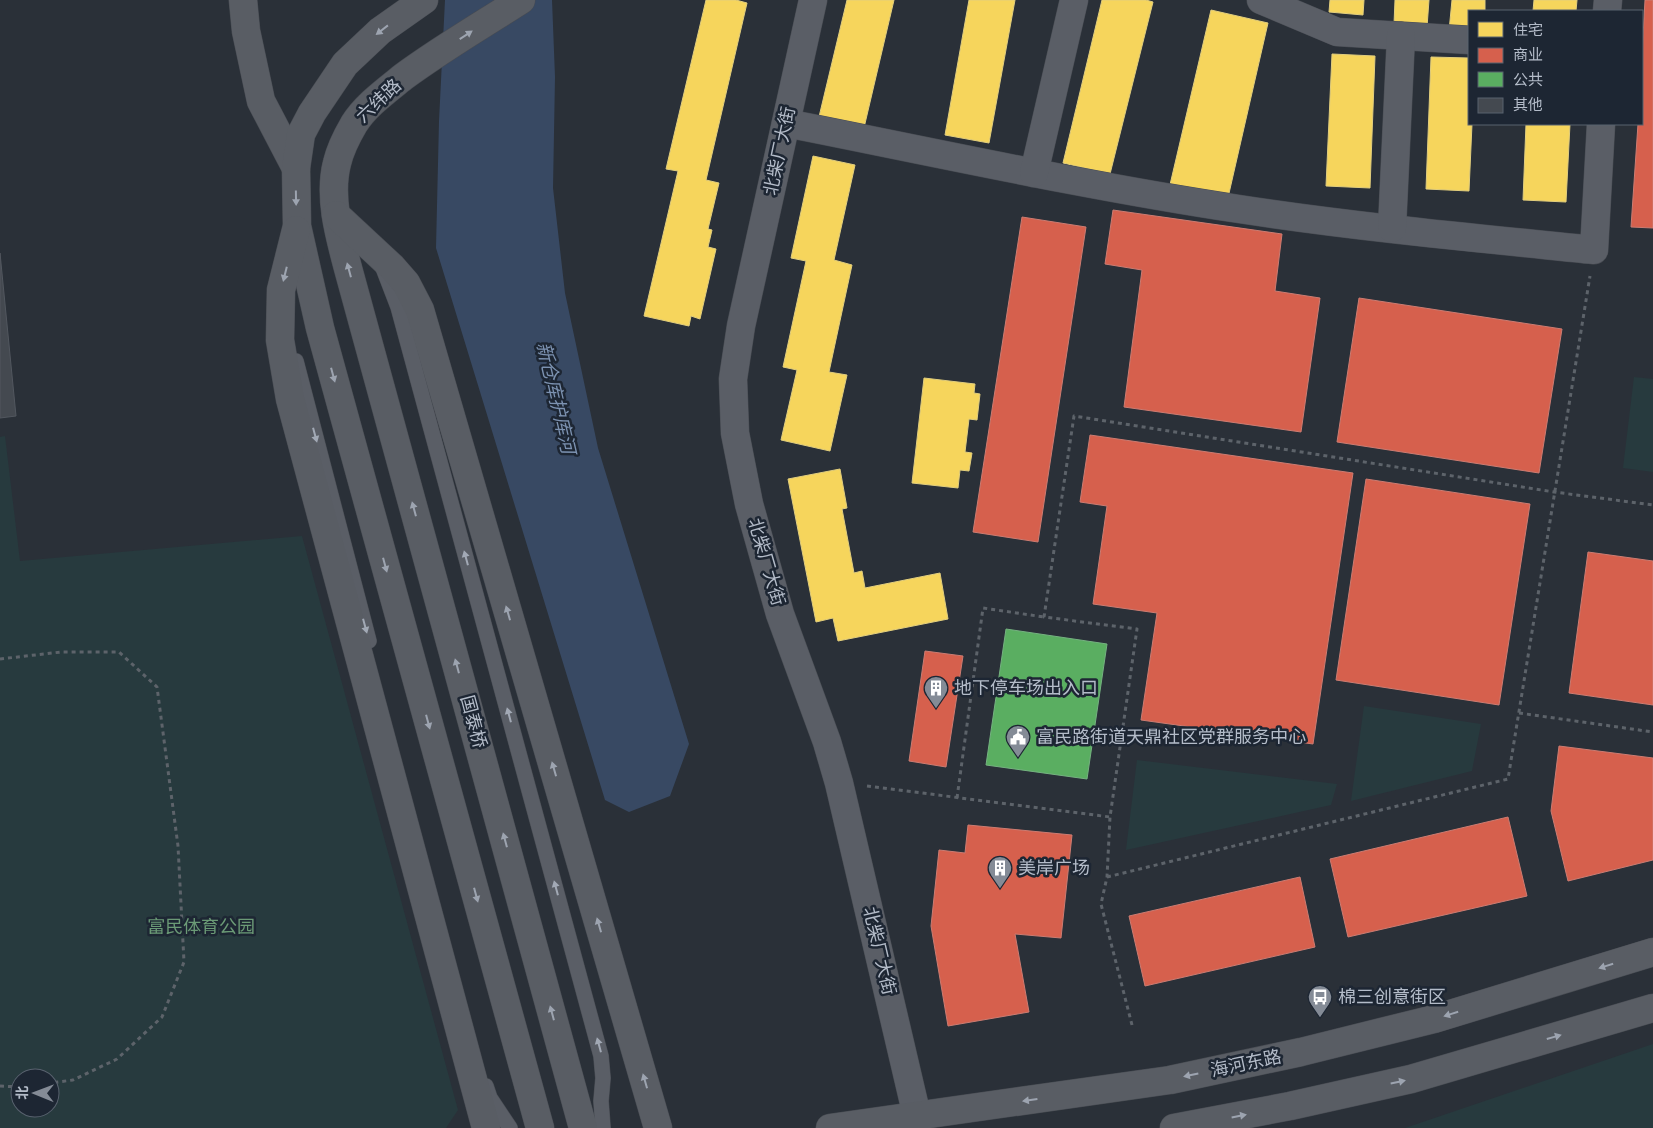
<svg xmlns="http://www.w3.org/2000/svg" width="1653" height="1128" viewBox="0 0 1653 1128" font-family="'Source Sans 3','Noto Sans SC',sans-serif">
<rect width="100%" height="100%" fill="#2a3038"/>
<g fill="#273a3e" fill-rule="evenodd">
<path d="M1634 377 1653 379V472L1623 468Z"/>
<path d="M5 436 20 561 302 536 458 1110 446 1128H0V437ZM20 1078H50V1108H20Z"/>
<path d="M1364 706 1481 724 1472 771 1351 801Z"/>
<path d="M1137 760 1337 784 1331 805 1126 850Z"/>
<path d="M1653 1044V1128H1405Z"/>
</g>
<path fill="#384963" d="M445 0H552L555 77 553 188 565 293 598 448 689 744 670 796 629 812 605 800 436 248 439 121Z"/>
<g fill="#f6d55c" stroke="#e2ce7d">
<path d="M706 0H736L747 3 706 180 719 183 708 229 712 230 708 247 716 249 700 319 691 316 689 326 644 316 678 171 666 169Z"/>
<path d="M847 0H894L863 132 818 121Z"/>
<path d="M969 0H1015L989 143 945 135Z"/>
<path d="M1102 0H1146L1153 2 1110 174 1063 163Z"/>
<path d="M1330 0H1364L1363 15 1329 12Z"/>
<path d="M1395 0H1429L1427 27 1394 24Z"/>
<path d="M1452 0H1485V11H1469V32L1449 31Z"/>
<path d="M1534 0H1577L1576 11H1533Z"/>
<path d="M1211 10 1268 23 1227 202 1169 189Z"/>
<path d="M1332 54 1375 56 1370 188 1326 186Z"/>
<path d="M1431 57 1469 58V124H1472L1469 191 1426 189Z"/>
<path d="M1526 124H1570L1566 202 1523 200Z"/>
<path d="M813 156 855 165 834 260 852 265 829 372 847 375 830 451 781 440 797 370 783 367 806 261 791 258Z"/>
<path d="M924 378 975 384 974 393 980 394 977 420 969 419 965 452 972 453 969 471 960 470 958 488 912 483Z"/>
<path d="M840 469 847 508 842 509 854 573 862 571 865 588 940 573 948 619 838 641 833 618 816 622 788 479Z"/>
</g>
<g fill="#d6604d" stroke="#cc7c72">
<path d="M1645 0H1653V228L1631 227 1638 124H1642V55Z"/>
<path d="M1113 210 1282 234 1275 291 1320 298 1301 432 1124 407 1142 270 1105 264Z"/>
<path d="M1022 217 1086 227 1038 542 973 532Z"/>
<path d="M1359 298 1562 329 1539 473 1337 442Z"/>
<path d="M1090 435 1353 473 1313 744 1141 720 1157 613 1093 604 1107 506 1080 502Z"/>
<path d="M1366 479 1530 504 1499 705 1336 680Z"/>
<path d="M1588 552 1653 561V705L1569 693Z"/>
<path d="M925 651 963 656 946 767 909 761Z"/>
<path d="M1559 746 1653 758V860L1568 881 1551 811Z"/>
<path d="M1508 817 1527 896 1348 937 1330 859Z"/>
<path d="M968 825 1072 835 1061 938 1015 934 1029 1012 948 1026 931 926 939 850 965 853Z"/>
<path d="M1300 877 1315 947 1145 986 1129 916Z"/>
</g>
<path fill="#5aae61" stroke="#75b280" d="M1006 629 1107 644 1087 779 986 765Z"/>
<path fill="#444950" stroke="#52575f" d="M0 253 16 416 0 418Z"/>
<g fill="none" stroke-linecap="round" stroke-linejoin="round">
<g stroke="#484c53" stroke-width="16">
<g id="lane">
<path d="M383 268 398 307 601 1056 603 1078 601 1101 603 1128"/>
<path d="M296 361 369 641"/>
<path d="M486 1086 490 1098 510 1128"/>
</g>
</g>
<g stroke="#484c53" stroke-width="29">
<g id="street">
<path d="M813 0 741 326 733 379 735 433 749 504 780 614 827 742 839 783 917 1116"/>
<path d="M1261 0 1337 32 1469 40"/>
<path d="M1607 11 1608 0"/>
<path d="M786 123C937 153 1087 186 1239 209 1357 227 1476 238 1594 250L1601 124"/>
<path d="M1034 173 1074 0"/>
<path d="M1392 228 1401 36"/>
</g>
</g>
<g stroke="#484c53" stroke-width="29">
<g id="secondary">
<path d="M243 0 246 31 261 101 296 168"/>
<path d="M424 0 380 31 345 64 312 113 301 134 296 168 297 226 320 328 540 1128"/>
<path d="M521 0C482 25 441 49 403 77 386 91 366 105 354 124 347 136 340 150 337 163 328 198 340 238 349 272L583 1128"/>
<path d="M336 215 392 267 406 283 420 310 658 1128"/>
<path d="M296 230 281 290 280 340 290 399 486 1128"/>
<path d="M830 1128 1170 1080 1301 1052 1434 1019 1653 952"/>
<path d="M1174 1128 1290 1106 1411 1079 1653 1008"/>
</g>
</g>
<g stroke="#5d636a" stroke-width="3" stroke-dasharray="4 4" stroke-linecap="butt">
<path d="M0 659 61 652H119L157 687 178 846 184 962 162 1017 117 1059 73 1080 50 1083"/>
<path d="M1519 713 1653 732"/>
<path d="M867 786 1110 817"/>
<path d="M957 798 983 608 1044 617"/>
<path d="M1107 877 1508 779 1590 276"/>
<path d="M1132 1025 1101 904 1107 877 1110 817 1137 629 1044 617 1074 416 1554 492 1653 505"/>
<path d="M0 1086 20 1087"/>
</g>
<use href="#lane" stroke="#5a5e66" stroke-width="15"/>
<use href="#street" stroke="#5a5e66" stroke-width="28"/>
<use href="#secondary" stroke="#595d64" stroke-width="28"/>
</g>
<defs><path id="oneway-solid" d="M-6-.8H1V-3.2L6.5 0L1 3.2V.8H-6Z" transform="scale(1.25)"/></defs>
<g fill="#9da4b0">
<use href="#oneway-solid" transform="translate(382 30) rotate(142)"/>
<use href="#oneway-solid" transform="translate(466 35) rotate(-33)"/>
<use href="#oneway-solid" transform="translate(296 198) rotate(89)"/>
<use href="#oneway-solid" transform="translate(349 270) rotate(-105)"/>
<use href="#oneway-solid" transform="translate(285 274) rotate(104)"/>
<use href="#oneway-solid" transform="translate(333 375) rotate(75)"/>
<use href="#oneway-solid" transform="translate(414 509) rotate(-105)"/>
<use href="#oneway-solid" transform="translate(385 565) rotate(75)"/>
<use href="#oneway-solid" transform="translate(508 613) rotate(-106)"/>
<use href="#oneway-solid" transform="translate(457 666) rotate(-105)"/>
<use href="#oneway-solid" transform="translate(428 722) rotate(75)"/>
<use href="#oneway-solid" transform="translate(554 769) rotate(-106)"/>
<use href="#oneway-solid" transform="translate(505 840) rotate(-105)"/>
<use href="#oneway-solid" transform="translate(476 895) rotate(75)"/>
<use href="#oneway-solid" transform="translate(599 925) rotate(-106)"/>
<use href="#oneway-solid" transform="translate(1606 966) rotate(163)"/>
<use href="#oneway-solid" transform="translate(552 1013) rotate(-105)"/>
<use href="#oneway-solid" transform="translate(1451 1014) rotate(163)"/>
<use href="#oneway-solid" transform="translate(1554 1037) rotate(-16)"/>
<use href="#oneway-solid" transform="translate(1191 1075) rotate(168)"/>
<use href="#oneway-solid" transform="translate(645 1081) rotate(-106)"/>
<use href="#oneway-solid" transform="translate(1398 1082) rotate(-12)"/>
<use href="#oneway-solid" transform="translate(1030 1100) rotate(172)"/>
<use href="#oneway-solid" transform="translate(1239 1116) rotate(-11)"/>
</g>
<g fill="#a2a9b5">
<use href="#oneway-solid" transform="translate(315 435) rotate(75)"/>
<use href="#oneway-solid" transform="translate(466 558) rotate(-105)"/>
<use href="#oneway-solid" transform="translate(365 626) rotate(75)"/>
<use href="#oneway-solid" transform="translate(509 715) rotate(-105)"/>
<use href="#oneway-solid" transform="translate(556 888) rotate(-105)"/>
<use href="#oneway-solid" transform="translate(599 1045) rotate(-105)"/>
</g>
<defs>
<g id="building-pin" transform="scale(1.25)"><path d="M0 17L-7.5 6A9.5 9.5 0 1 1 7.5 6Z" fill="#848b96" stroke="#1d2633"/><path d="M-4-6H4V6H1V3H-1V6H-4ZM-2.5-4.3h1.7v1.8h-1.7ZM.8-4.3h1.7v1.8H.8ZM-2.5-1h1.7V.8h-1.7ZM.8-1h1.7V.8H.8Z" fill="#fff"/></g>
<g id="civic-pin" transform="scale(1.25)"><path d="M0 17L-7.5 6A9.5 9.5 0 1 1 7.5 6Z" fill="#848b96" stroke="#1d2633"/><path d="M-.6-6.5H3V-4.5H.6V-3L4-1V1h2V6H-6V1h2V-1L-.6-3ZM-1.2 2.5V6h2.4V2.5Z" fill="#fff"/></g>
<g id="bus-pin" transform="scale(1.25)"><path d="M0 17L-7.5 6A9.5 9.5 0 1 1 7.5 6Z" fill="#848b96" stroke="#1d2633"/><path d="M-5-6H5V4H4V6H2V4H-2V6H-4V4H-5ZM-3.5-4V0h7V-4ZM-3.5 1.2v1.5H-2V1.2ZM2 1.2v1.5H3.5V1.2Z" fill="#fff"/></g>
</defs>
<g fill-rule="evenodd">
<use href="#building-pin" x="936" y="688"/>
<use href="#civic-pin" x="1018" y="737"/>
<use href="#building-pin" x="1000" y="868"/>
<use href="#bus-pin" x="1320" y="997"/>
</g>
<g text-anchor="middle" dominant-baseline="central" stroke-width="5" stroke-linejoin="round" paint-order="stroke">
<g font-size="18" fill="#b4bcc9" stroke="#1d2633">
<text transform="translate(379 101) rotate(-43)">六纬路</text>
<text transform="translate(780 151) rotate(-78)">北柴厂大街</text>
<text transform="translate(766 562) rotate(74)">北柴厂大街</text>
<text transform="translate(473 722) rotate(75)">国泰桥</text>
<text transform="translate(879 951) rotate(77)">北柴厂大街</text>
<text transform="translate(1246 1064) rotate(-12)">海河东路</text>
</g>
<g font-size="18" fill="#b4bcc9" stroke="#1d2633" text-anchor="start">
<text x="954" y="688">地下停车场出入口</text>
<text x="1036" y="737">富民路街道天鼎社区党群服务中心</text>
<text x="1018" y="868">美岸广场</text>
<text x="1338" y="997">棉三创意街区</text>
</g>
<g font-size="18" fill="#6b9a76" stroke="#1d2633">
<text x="201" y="927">富民体育公园</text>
</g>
<g font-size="19" font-style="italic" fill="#7c92b1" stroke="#1d2633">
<text transform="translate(555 398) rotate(77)">新仓库护库河</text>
</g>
</g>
<rect x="1468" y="10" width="175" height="115" fill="#1d2633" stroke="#59626f"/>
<rect x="1478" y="22" width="25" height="15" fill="#f6d55c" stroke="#59626f"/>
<text x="1513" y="35" font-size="15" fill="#b4bcc9">住宅</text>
<rect x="1478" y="48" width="25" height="15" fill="#d6604d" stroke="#59626f"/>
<text x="1513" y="60" font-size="15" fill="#b4bcc9">商业</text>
<rect x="1478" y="72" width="25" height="15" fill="#5aae61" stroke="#59626f"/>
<text x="1513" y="85" font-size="15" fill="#b4bcc9">公共</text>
<rect x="1478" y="98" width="25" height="15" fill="#444950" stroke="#59626f"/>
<text x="1513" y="110" font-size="15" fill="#b4bcc9">其他</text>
<g transform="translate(35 1093) rotate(271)"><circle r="24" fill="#1d2633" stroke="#59626f"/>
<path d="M0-4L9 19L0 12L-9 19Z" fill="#848b96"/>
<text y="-8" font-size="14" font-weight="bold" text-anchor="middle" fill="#b4bcc9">北</text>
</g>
</svg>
